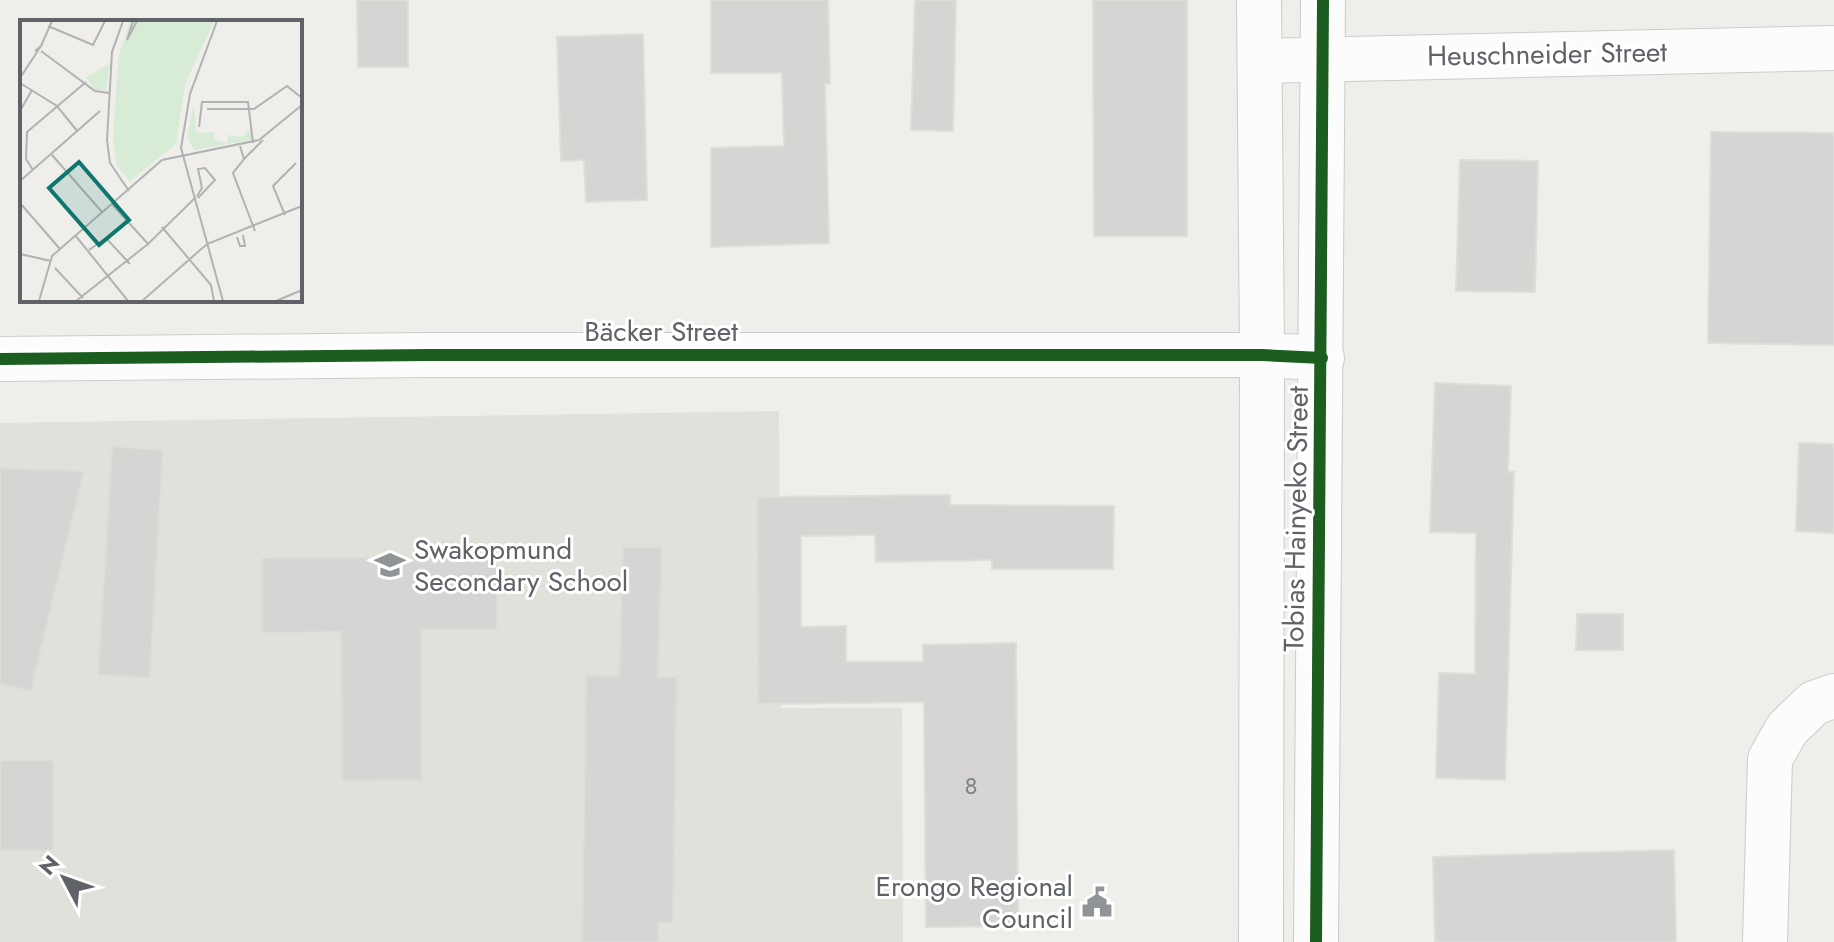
<svg xmlns="http://www.w3.org/2000/svg" width="1834" height="942" viewBox="0 0 1834 942" font-family="Jost,sans-serif">
<rect width="100%" height="100%" fill="#efeeea"/>
<path fill="#e2e0da" d="M779 411 781 708H902L903 942H0V423Z"/>
<g fill="#d6d5d3" stroke="#deddd9" stroke-width="2">
<path d="M357 0H408V67H358Z"/>
<path d="M711 0H828L830 84H825L829 243 711 247V148L784 146 782 73H711Z"/>
<path d="M915 0H956L953 131 911 130Z"/>
<path d="M1093 0H1187V236H1094Z"/>
<path d="M643 34 647 200 586 202 584 160 561 161 557 37Z"/>
<path d="M1711 132 1834 133V345L1708 343Z"/>
<path d="M1460 160 1538 161 1535 292 1456 291Z"/>
<path d="M1435 383 1511 386 1508 472H1514L1505 780 1436 778 1439 673 1475 674 1476 533 1430 532Z"/>
<path d="M1799 443 1834 444V533L1796 531Z"/>
<path d="M112 446 163 450 150 678 98 675Z"/>
<path d="M0 468 84 471 31 691 0 684Z"/>
<path d="M950 495V505L1114 506 1113 569H992V560L876 562 875 535 801 536V627L846 626V662H923V645L1016 643 1018 926 926 927 924 702 758 704 757 497Z"/>
<path d="M623 547H662L658 677H677L673 923H659L658 942H582L586 675 619 676Z"/>
<path d="M497 556V629L422 630V780L342 781 341 632 262 633V558Z"/>
<path d="M1577 614H1623V650H1576Z"/>
<path d="M0 760H54L53 851 0 850Z"/>
<path d="M1674 850 1676 942H1435L1433 857Z"/>
</g>
<g fill="none" stroke-linecap="round" stroke-linejoin="round">
<g stroke="#cbcccc" stroke-width="46">
<g id="street">
<path d="M1261 61 1834 48"/>
<path d="M0 359 428 355H1262L1322 358"/>
<path d="M1765 942 1770 759 1787 729 1814 703 1834 696"/>
</g>
</g>
<g stroke="#cacacb" stroke-width="46">
<g id="secondary">
<path d="M1259 0 1262 355 1261 942"/>
<path d="M1316 942 1323 0"/>
</g>
</g>
<use href="#street" stroke="#fdfcfc" stroke-width="44"/>
<use href="#secondary" stroke="#fdfcfc" stroke-width="44"/>
<g stroke="#fff" stroke-width="17">
<g id="cycleway">
<path d="M0 359 428 355H1262L1322 358"/>
<path d="M1316 942 1323 0"/>
</g>
</g>
<use href="#cycleway" stroke="#1b5e20" stroke-width="12"/>
</g>
<defs>
<g id="school-bare" transform="scale(2.4)"><path d="M0-5L7-2L0 1L-7-2ZM-4 1L0 2.5L4 1V4Q0 6-4 4Z" fill="#919496" stroke="#fff" stroke-width="2.5" paint-order="stroke"/></g>
<g id="civic-bare" transform="scale(2.4)"><path d="M-.6-6.5H3V-4.5H.6V-3L4-1V1h2V6H-6V1h2V-1L-.6-3ZM-1.2 2.5V6h2.4V2.5Z" fill="#919496" stroke="#fff" stroke-width="2.5" paint-order="stroke"/></g>
</defs>
<g fill-rule="evenodd">
<use href="#school-bare" x="390" y="565"/>
<use href="#civic-bare" x="1097" y="902"/>
</g>
<g text-anchor="middle" dominant-baseline="central" stroke-width="6" stroke-linejoin="round" paint-order="stroke">
<g font-size="24" fill="#7e8184">
<text x="971" y="785">8</text>
</g>
<g font-size="28" fill="#5f6368" stroke="#fff">
<text transform="translate(1547 54) rotate(-1)">Heuschneider Street</text>
<text x="661" y="331">Bäcker Street</text>
<text transform="translate(1296 519) rotate(-89)">Tobias Hainyeko Street</text>
</g>
<g font-size="28" fill="#5f6368" stroke="#fff" text-anchor="start">
<text x="414" y="549">Swakopmund<tspan x="414" dy="32">Secondary School</tspan></text>
<text x="1073" y="886" text-anchor="end">Erongo Regional<tspan x="1073" dy="32">Council</tspan></text>
</g>
</g>
<g transform="translate(20 20)">
<rect width="282" height="282" fill="#efeeea"/>
<path d="M110 1H194L165 64 156 124 110 161 96 144 93 119 98 38ZM90 43 86 70H75L66 57ZM174 84 176 113 194 112V120L207 123 208 115 222 117 230 109 232 120 174 130 167 117Z" fill="#d8ebd6"/>
<path fill="none" stroke="#b1b2b2" stroke-width="2" d="M103 1 92 32 87 120 90 143 109 171M113 1 107 20 117 1M197 1 170 74 161 128 203 281M28 6 73 25 85 1M21 26 32 1M21 31 75 71 89 73M0 58 21 26 15 31M0 63 37 86 58 112M187 89H234L267 66 282 78M0 91 12 70M179 107 182 82H228L233 123M220 126 224 139 213 153 235 211M32 135 82 192M224 139 243 120M13 150 6 139 7 112 66 62M0 161 80 91M177 176 182 168 178 149 185 148 195 160 178 178M0 183 40 229M91 183 129 225M265 195 253 166 276 143M142 207 191 265 194 281M55 215 108 281M217 217 220 226H225L223 215M69 230 86 218 110 244M0 234 31 241M35 248 63 278M19 281 32 236 142 140 239 120 282 85M56 281 128 224 176 177M122 281 187 224 282 186M256 281 282 270"/>
<path fill="#0f766e" fill-opacity="0.15" stroke="#0f766e" stroke-width="4" d="M59 142 109 200 79 225 29 168Z"/>
<rect width="282" height="282" fill="none" stroke="#5f6368" stroke-width="4"/>
</g>
<g transform="translate(64 878) rotate(311)" stroke="#ffffff" stroke-width="6" paint-order="stroke">
<path d="M0-6L14 30L0 20L-14 30Z" fill="#5f6368"/>
<text y="-12" font-size="22" font-weight="bold" text-anchor="middle" fill="#5f6368">N</text>
</g>
</svg>
